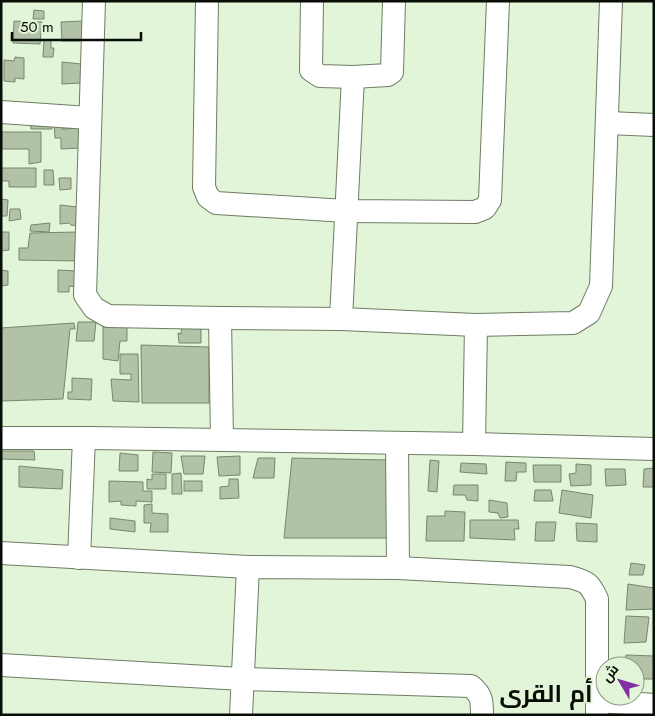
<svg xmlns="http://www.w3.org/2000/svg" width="655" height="716" viewBox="0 0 655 716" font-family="Jost,Cairo,sans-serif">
<rect width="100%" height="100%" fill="#e3f5d9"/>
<g fill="#b1c2a7" stroke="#77866d">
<path d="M34 10 44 11V19H33Z"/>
<path d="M14 21 42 22 40 44 13 43Z"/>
<path d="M82 21V41H62L61 22Z"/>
<path d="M44 40H51V48H54L53 57H43Z"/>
<path d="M15 57 24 58V79L15 78V82L4 81V60L14 61Z"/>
<path d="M62 62 81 64V83L62 84Z"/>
<path d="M30 120H51L52 129H31Z"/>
<path d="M54 122H63L62 129 81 128V148L61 149V138H55Z"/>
<path d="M2 132H41V162L29 164V149H1Z"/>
<path d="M1 168H36V187H9V181H1Z"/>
<path d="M44 170H53L54 185H44Z"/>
<path d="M59 178H71V189L60 190Z"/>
<path d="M1 199 8 200 7 216H1Z"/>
<path d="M60 205 78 207 79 226 71 225 69 223 60 224Z"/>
<path d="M10 209H20L21 219 9 221Z"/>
<path d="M50 223 49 232 30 231 31 225Z"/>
<path d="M1 232H9V250L1 251Z"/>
<path d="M78 232V261L19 260V248H28L30 233Z"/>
<path d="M1 270 8 271V285L1 286Z"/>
<path d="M58 270 77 271 78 287 69 286V292H58Z"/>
<path d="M78 322H96L94 341H76Z"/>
<path d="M74 323 75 329H70L63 399 1 401V328Z"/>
<path d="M103 324H127V341H120L118 361 103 359Z"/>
<path d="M182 324H201V343H179L178 333 181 334Z"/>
<path d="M141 345 209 347V403H142Z"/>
<path d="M120 354H138L139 402 113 401 111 379 131 380V374H120Z"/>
<path d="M72 378 92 379 91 400 68 399V392H72Z"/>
<path d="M1 451H34L35 460 1 459Z"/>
<path d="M153 452 172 453 171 473 152 472Z"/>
<path d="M120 453 138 455V471H119Z"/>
<path d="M181 456H205L203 474H184Z"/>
<path d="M240 456V475L219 476 217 457Z"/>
<path d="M258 458H275L274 478H253Z"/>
<path d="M292 458 388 460 390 538H284Z"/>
<path d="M430 460 439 461 437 492 428 491Z"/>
<path d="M506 462 526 463V472H517L516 481H505Z"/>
<path d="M461 463 486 464 487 474 460 472Z"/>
<path d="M576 464 591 465V485L571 486 569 474 576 473Z"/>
<path d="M533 465H561V482H534Z"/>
<path d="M19 466 63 470 62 489 19 487Z"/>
<path d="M654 468V487H643L644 469Z"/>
<path d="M605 469H625L626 485 606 486Z"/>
<path d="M181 473 182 494H172V474Z"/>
<path d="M152 474H166V489H147V479L152 480Z"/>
<path d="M229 479H238L239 498 220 499V487L229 486Z"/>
<path d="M109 481 143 482V491H152V502L136 501V506L121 505V501L109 502Z"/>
<rect x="184" y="481" width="18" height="10"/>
<path d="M454 485H478V501L467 500 465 495H453Z"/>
<path d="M535 490H551L553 501H534Z"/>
<path d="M562 490 593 495 591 518 559 513Z"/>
<path d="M489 500 507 503 508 517 500 518 498 513 489 512Z"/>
<path d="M152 504V513L168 514V532H150L151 523H144V505Z"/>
<path d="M445 511 465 512 464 541H426L427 516H445Z"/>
<path d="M110 518 135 521V532L110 529Z"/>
<path d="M470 520H518L519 529H514L515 540 470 538Z"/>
<path d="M536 522H556L554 541H535Z"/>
<path d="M576 523 597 524V542L577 541Z"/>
<path d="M631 563 645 565 643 575H629Z"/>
<path d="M628 584 654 588V609L626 610Z"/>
<path d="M626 616 649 617 646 642 624 643Z"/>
<path d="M626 655 654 656V679H635V666H625Z"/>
</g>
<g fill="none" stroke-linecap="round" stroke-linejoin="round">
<g stroke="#6d7c64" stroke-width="24">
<g id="minor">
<path d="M94 1 85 295 94 308 108 316 220 318 341 319 476 325 573 323 589 313 601 286 611 1"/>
<path d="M207 1 204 187 208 197 216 203 346 211 475 212 485 208 490 200 498 1"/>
<path d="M312 1 311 70 320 76 353 77 388 75 392 72 394 1"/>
<path d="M1 112 89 118"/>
<path d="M608 123 654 125"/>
<path d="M220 318 222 440"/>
<path d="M341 319 353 77"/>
<path d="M1 438H91L474 444 654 449"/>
<path d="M397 443 398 568"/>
<path d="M474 444 476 325"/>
<path d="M1 553 248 567"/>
<path d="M79 558 84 438"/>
<path d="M1 665 242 679 471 686C482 695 482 701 482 715"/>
<path d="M598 701 654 705"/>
<path d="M241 715 248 567 398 568 570 577C587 582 589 582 597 599V715"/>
</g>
</g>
<use href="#minor" stroke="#fff" stroke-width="22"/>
</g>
<g text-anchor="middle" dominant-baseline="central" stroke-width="4" stroke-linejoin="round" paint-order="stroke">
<g font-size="24" font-weight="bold" fill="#080e06" stroke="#e3f5d9">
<text x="546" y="693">أم القرى</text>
</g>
</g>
<rect width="655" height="716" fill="none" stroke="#080e06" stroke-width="5"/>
<g transform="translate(620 681) rotate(308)"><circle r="24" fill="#e3f5d9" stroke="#8b9985"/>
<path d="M0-4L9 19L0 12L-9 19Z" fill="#8030a1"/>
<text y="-8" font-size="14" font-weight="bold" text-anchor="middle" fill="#080e06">ش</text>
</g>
<path d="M12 32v8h129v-8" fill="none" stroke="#080e06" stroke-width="2.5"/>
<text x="20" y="32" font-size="15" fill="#080e06" stroke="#e3f5d9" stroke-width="4" paint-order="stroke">50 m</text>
</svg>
